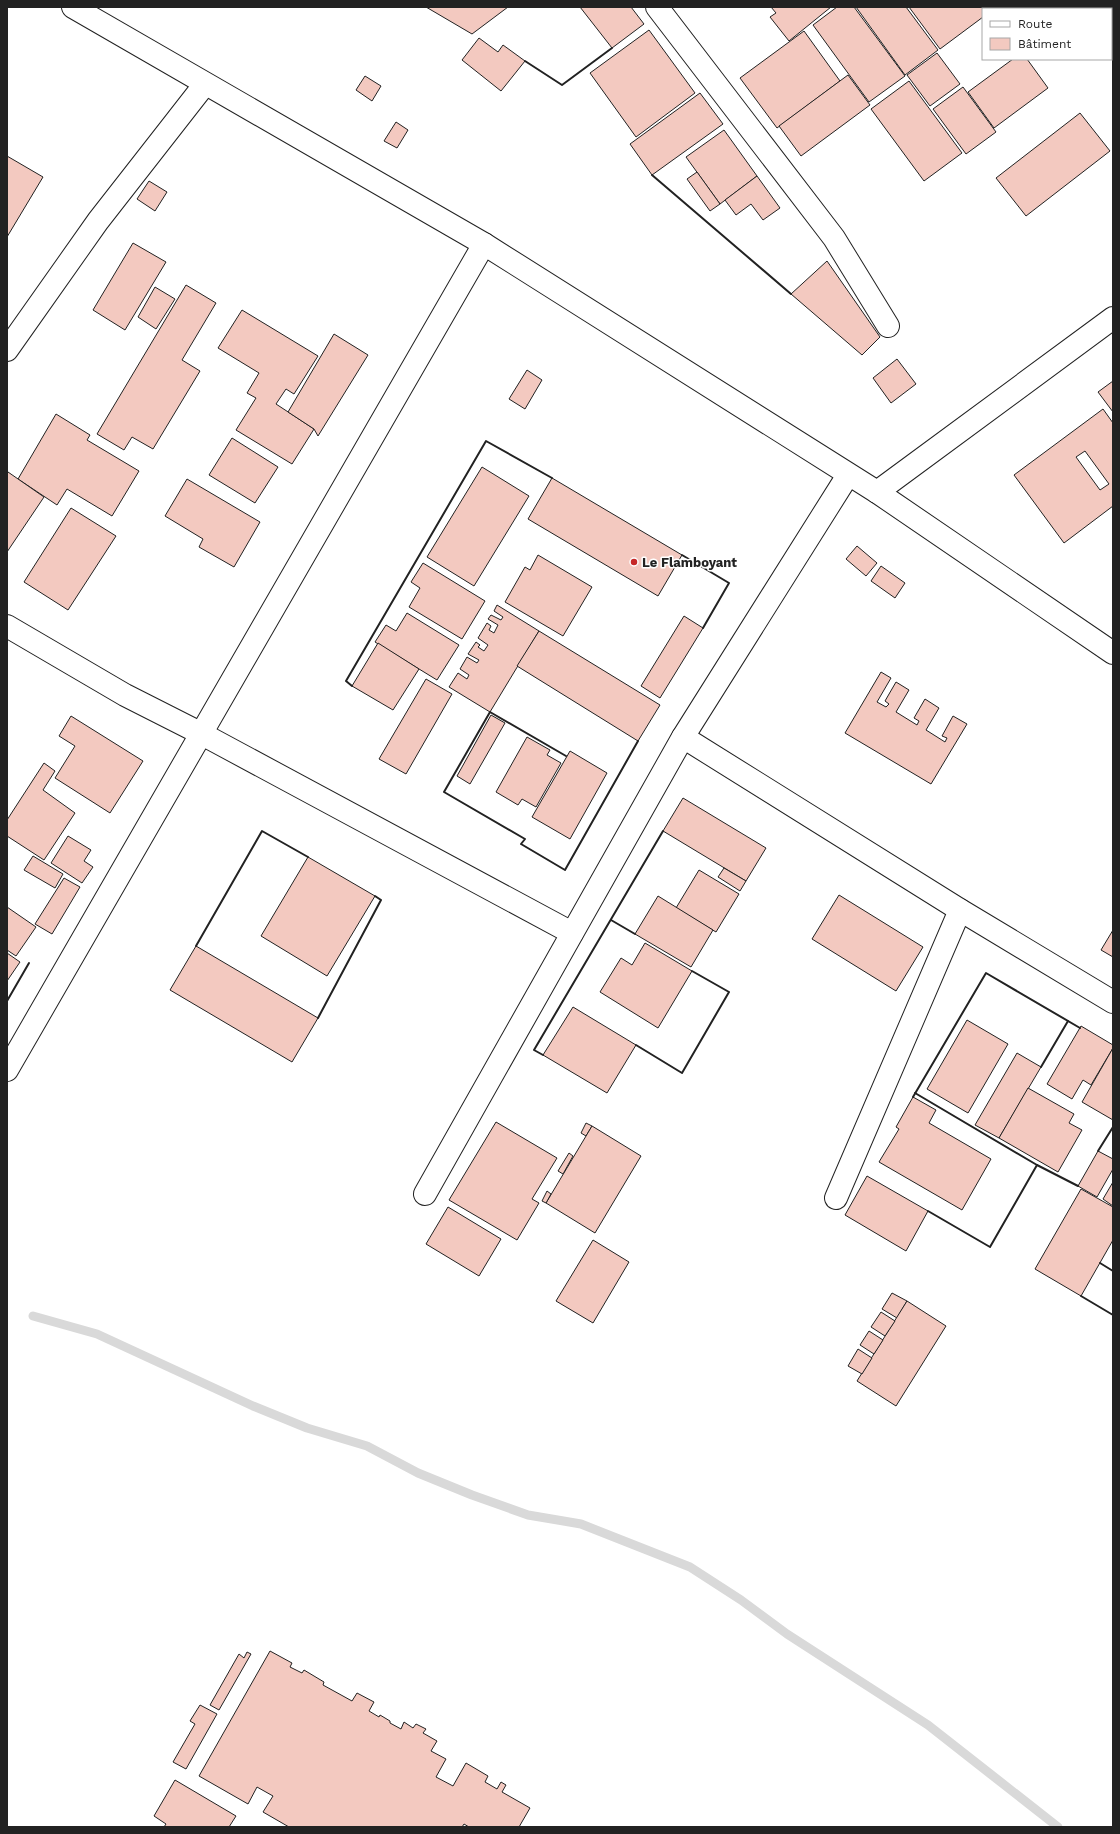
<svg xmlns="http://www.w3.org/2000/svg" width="1120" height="1834" viewBox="0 0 1120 1834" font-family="'Work Sans',sans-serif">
<rect width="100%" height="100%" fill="#fff"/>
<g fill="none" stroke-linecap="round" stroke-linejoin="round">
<path stroke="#d9d9d9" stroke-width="9" d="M33 1316 97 1334 253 1406 307 1428 367 1446 418 1473 472 1495 528 1515 581 1524 690 1567 741 1600 787 1634 928 1725 1058 1827"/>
</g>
<g fill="#f3c9c0" stroke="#222" fill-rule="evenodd">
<path d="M426 7H508L472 34Z"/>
<path d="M580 7H631L644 24 612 48Z"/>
<path d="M771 7H831L789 41 770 17 776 13Z"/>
<path d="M837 7H854L905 76 869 102 813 25Z"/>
<path d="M856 7H906L938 50 905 75Z"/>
<path d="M909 7H986L987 9H983V17L940 49Z"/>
<path d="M649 30 695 93 636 137 590 73Z"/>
<path d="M804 31 840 81 777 128 740 78Z"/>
<path d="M479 38 498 52 503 45 525 61 501 91 462 60Z"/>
<path d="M937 53 960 84 930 106 907 75Z"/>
<path d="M1013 59H1027L1048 88 994 128 968 92Z"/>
<path d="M848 75 870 105 801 156 779 126Z"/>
<path d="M365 76 381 86 372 101 356 90Z"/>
<path d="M909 81 962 153 924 181 871 109Z"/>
<path d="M963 87 996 132 966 154 933 109Z"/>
<path d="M700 93 723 124 652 175 630 144Z"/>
<path d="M1080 113 1110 151 1026 216 996 178Z"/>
<path d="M396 122 408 130 397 148 384 141Z"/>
<path d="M724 130 757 176 720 204 686 157Z"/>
<path d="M7 156 43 177 7 237Z"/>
<path d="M697 172 720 204 710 211 687 179Z"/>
<path d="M757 176 780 208 763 220 751 204 736 215 725 200Z"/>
<path d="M149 181 167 192 155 211 137 199Z"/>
<path d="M133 243 166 262 125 330 93 310Z"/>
<path d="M827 261 880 337 862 355 791 294Z"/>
<path d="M186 285 216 303 182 360 200 371 153 449 132 437 124 450 97 434Z"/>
<path d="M155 287 175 299 156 329 138 317Z"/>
<path d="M242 310 318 356 294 394 286 389 276 404 314 429 292 464 236 430 256 398 247 393 259 373 218 348Z"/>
<path d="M334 334 368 355 318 436 314 429 288 412Z"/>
<path d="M897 359 916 384 891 403 873 378Z"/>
<path d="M527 370 542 380 525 409 509 399Z"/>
<path d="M1113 381V412L1098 392Z"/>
<path d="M1103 409 1113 423V506L1064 543 1014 475ZM1085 451 1109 484 1100 490 1076 457Z"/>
<path d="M56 414 90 435 87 440 139 471 112 516 67 489 57 505 18 479Z"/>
<path d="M232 438 278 467 255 503 209 475Z"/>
<path d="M482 467 529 496 474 586 427 557Z"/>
<path d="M8 472 44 497 7 552V474Z"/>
<path d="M552 478 682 555 658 596 528 519Z"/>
<path d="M187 479 260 522 234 567 199 547 203 539 165 516Z"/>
<path d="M71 508 116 536 68 610 24 582Z"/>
<path d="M857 546 877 563 866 576 846 559Z"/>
<path d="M538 555 592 587 563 636 505 602 525 567 530 570Z"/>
<path d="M423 563 485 601 462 639 409 607 420 588 411 582Z"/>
<path d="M881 566 905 583 895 598 871 581Z"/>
<path d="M497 605 539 631 490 712 449 687 458 673 467 679 469 675 460 669 467 657 477 663 479 660 468 654 476 642 480 645 478 647 484 651 488 645 478 638 487 623 491 626 489 630 494 633 498 625 488 619 491 615 501 620 503 617 494 611Z"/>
<path d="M407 613 459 645 437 680 375 642 386 625 396 631Z"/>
<path d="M684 616 703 628 660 698 641 686Z"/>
<path d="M539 631 660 705 638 741 517 666Z"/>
<path d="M378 643 419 669 393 710 352 686Z"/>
<path d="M881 672 891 678 877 702 886 707 889 704 885 701 896 682 909 690 896 712 917 725 919 721 914 718 925 699 939 708 926 730 945 742 947 738 942 736 953 716 967 724 931 784 845 733Z"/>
<path d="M426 679 452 694 406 774 379 759Z"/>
<path d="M491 715 505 723 470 784 457 776Z"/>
<path d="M71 716 143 761 110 813 55 778 75 746 59 736Z"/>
<path d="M527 737 550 750 547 755 561 763 536 807 522 799 518 805 496 792Z"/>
<path d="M570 751 607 773 570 839 532 817Z"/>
<path d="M44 763 55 771 43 790 75 813 44 860 7 836V820Z"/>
<path d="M683 798 766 848 746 881 663 831Z"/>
<path d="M68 836 91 850 84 861 93 867 82 883 51 863Z"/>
<path d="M33 856 63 874 55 888 24 870Z"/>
<path d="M308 857 375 896 327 976 261 936Z"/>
<path d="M724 868 746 881 740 891 718 877Z"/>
<path d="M699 870 739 894 716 932 676 908Z"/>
<path d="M64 878 80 887 52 934 35 924Z"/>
<path d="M839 895 923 947 896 991 812 939Z"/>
<path d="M658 896 713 930 691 967 635 934Z"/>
<path d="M7 907 36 927 16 956 7 950Z"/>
<path d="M1113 930V957L1101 950Z"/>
<path d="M645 943 692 971 658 1028 600 992 621 958 632 965Z"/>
<path d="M196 946 318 1018 292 1062 170 990Z"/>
<path d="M7 953 20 962 7 981Z"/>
<path d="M573 1007 636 1045 607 1093 543 1055Z"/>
<path d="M967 1020 1008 1044 968 1113 927 1089Z"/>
<path d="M1081 1026 1113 1045V1048L1091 1085 1083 1080 1072 1099 1047 1084Z"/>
<path d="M1113 1048V1120L1082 1102Z"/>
<path d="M1017 1053 1041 1067 999 1138 975 1125Z"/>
<path d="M1028 1088 1074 1114 1069 1123 1082 1130 1058 1172 999 1138Z"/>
<path d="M913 1097 936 1110 929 1123 991 1159 962 1210 879 1162 899 1129 896 1127Z"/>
<path d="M496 1122 557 1158 532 1199 539 1203 517 1240 449 1200Z"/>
<path d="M586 1123 592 1126 586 1136 581 1133Z"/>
<path d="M592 1126 641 1156 595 1233 546 1203Z"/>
<path d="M1098 1151 1113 1159V1169L1097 1197 1078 1186Z"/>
<path d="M569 1153 573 1156 563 1174 558 1171Z"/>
<path d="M867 1176 928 1211 906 1251 845 1215Z"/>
<path d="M1113 1182V1206L1103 1199Z"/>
<path d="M1081 1189 1113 1207V1240L1081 1296 1035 1269Z"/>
<path d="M547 1191 551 1194 546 1203 542 1201Z"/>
<path d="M448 1207 501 1239 479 1276 426 1244Z"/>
<path d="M593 1240 629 1262 593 1323 556 1301Z"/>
<path d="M892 1293 907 1301 897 1318 882 1309Z"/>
<path d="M907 1301 946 1326 896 1406 857 1381Z"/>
<path d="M881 1312 895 1321 885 1336 871 1327Z"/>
<path d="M869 1331 883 1340 874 1354 860 1345Z"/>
<path d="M858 1349 872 1358 862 1374 848 1366Z"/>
<path d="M270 1651 292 1663 290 1667 302 1673 304 1670 324 1682 323 1685 352 1701 357 1693 374 1702 369 1711 379 1717 380 1715 390 1721V1723L401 1729 404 1722 413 1728 416 1724 426 1729 423 1733 437 1741 431 1751 446 1759 436 1777 453 1786 466 1763 488 1776 485 1782 497 1789 501 1782 506 1785 502 1792 530 1808 519 1827H469L464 1824 462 1827H289L263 1812 273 1796 257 1787 248 1804 199 1776Z"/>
<path d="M247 1652 251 1654 219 1710 210 1705 239 1654 244 1658Z"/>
<path d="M200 1705 217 1714 186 1769 173 1762 195 1724 190 1721Z"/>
<path d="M175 1780 236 1816 229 1827H164L166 1824 154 1816Z"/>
</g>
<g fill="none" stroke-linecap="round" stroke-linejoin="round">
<g stroke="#222" stroke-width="24">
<g id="street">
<path d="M657 7 834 238 888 326"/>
<path d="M1083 7 1085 9"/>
<path d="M1111 39 1113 42"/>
<path d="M7 350 98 221 205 84"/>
<path d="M877 492 1113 318"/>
<path d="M7 626 125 695 202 734 572 933"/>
<path d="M683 737 960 910 1113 1002"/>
<path d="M7 1070 484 244"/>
<path d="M425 1194 683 737 848 475"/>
<path d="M836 1198 960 910"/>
</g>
</g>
<g stroke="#222" stroke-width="24">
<path id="secondary" d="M73 7 484 244 877 492 1113 653"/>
</g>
<use href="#street" stroke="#fff" stroke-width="22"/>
<use href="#secondary" stroke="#fff" stroke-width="22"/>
<g stroke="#222" stroke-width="2">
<path d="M525 61 562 85 612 48"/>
<path d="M652 175 791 294"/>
<path d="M682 555 729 583 703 628"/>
<path d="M352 686 346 681 486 441 552 478"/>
<path d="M566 756 490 712 444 792 525 839 521 844 565 870 638 741"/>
<path d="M611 920 635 934"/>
<path d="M196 946 262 831 308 857"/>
<path d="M7 1001 29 963"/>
<path d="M318 1018 381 900 375 896"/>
<path d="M636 1045 682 1073 729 992 692 971"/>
<path d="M543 1055 534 1050 663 831"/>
<path d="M1041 1067 1068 1021"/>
<path d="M915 1093 1037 1165 1078 1186"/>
<path d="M913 1097 986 973 1080 1028"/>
<path d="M1098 1151 1113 1127"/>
<path d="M928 1211 990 1247 1037 1165"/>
<path d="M1100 1263 1113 1271"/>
<path d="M1081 1296 1113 1315"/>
</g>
</g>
<circle fill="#c62828" stroke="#fff" stroke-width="1.5" cx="634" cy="562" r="4"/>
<g text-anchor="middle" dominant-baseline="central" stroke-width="3" stroke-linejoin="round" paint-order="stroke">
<g font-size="13" font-weight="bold" fill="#222" stroke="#fff" text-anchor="start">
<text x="642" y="562">Le Flamboyant</text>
</g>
</g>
<rect width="1120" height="1834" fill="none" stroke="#222222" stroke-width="16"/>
<rect x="982" y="8" width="130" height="52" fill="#ffffff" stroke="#a7a7a7"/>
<rect x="990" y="21" width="20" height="6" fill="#ffffff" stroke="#a7a7a7"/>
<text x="1018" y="28" font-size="12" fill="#222222">Route</text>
<rect x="990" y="38" width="20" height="12" fill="#f3c9c0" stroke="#a7a7a7"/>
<text x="1018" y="48" font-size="12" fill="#222222">Bâtiment</text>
</svg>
